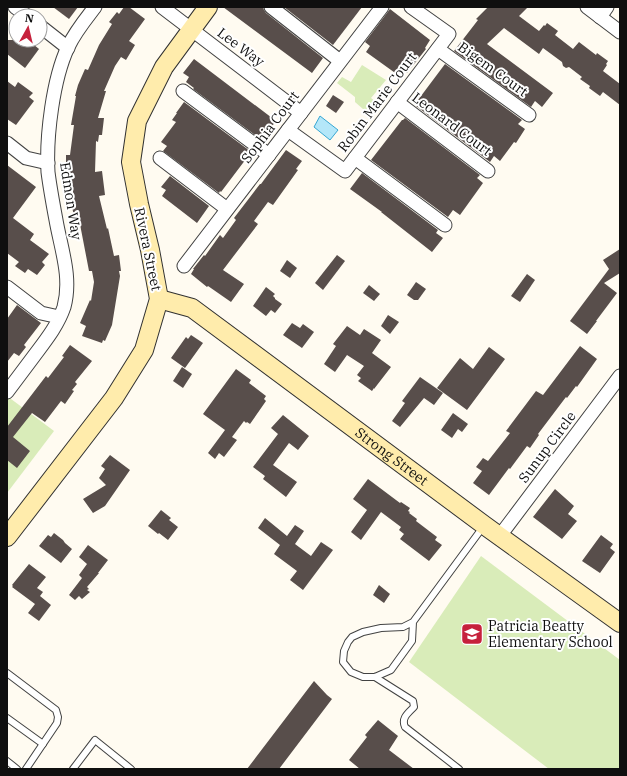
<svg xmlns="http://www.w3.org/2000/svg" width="627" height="776" viewBox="0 0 627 776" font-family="'IBM Plex Serif',serif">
<rect width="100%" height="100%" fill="#fffbf1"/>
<g fill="#d9ecb9">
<path d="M362 65 386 80 371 98 380 105 371 116 355 102V97L337 83 342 77 351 82Z"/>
<path d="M7 396 54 431 7 493Z"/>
<path d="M481 556 620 660V769H549L409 662Z"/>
</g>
<path fill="#b4e7f9" stroke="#37a7d3" d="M320 116 338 130 330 140 314 127Z"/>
<g fill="#584e4b">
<path d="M53 7H78L69 19Z"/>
<path d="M124 7H129L145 19 129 41 135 45 126 60 121 57 115 66 104 91H106L98 118H104L102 135H99L98 142 96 141 95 172 102 171 105 195 99 196 107 229 108 228 114 256 119 255 121 271H119L120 276 112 325 105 341 103 340 102 343 82 336 86 326 80 323 90 300 91 301 94 282 92 271H89L79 219 75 220 72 207H75L72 184 68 185 66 170V155H70L74 125H71L76 96H75L78 85 85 69 88 70 99 45 112 24 109 22 117 12 119 14Z"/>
<path d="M223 7H263L264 10 266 13 323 58 312 73Z"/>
<path d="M284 7H362L333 45Z"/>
<path d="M488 7H528L519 16 539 31 544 25 545 26 547 23 558 31 555 35 573 49 579 42 596 55 597 53 608 61 606 64 607 65 603 71 620 84V105L603 92 600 96 589 88 590 86 580 79 582 77 569 67 566 68 563 66 562 62 543 48 539 54 504 28 487 44 553 93 542 107 535 101 531 107 454 51 478 20 476 19Z"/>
<path d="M390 9 430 40 425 48 426 49 407 73 402 70 398 75 366 52 370 46 365 42Z"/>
<path d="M7 40H28L39 49 25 68 7 54Z"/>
<path d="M194 59 276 121 263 138 260 136 259 138 193 89 194 88 186 82 189 77 183 73Z"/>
<path d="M445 64 522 120 518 124 525 129 516 143 514 142 500 161 494 156 490 162 416 106 420 102 418 100Z"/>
<path d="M7 81 15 87 18 82 33 93 29 97 34 101 16 125 7 119Z"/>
<path d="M333 95 344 102 336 113 326 106Z"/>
<path d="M184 102 250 151 247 154 249 155 221 192 220 191 219 193 163 151 167 146 161 142 176 122 172 120 177 113H176Z"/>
<path d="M405 118 480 175 477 178 483 183 460 215 453 210 448 217 371 160 402 120H403Z"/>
<path d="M286 150 302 161 296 169 298 170 273 205 268 202 254 221 258 224 223 270 244 284 231 302 208 286 207 287 191 274 194 269H193L204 255 205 256 220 235 223 238 236 220 234 218 260 184H261Z"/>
<path d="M7 165 36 187 13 218 34 234 30 240 49 254 42 262 45 265 37 275 28 269 25 273 15 266 19 262 7 253Z"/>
<path d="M362 173 438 230 436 233 443 238 432 252 381 212H382L350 189Z"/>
<path d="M170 176 209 206 197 223 162 196 166 190 161 187Z"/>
<path d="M620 249V273L604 283 617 293 596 321H597L587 334 570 321 609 269 603 260Z"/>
<path d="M337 255 345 261 323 290 315 283Z"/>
<path d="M287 260 297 268 290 278 280 271Z"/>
<path d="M527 274 535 280 520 302 511 296Z"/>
<path d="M416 282 426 289 418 300H414L407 295Z"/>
<path d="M369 285 380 294 374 301 363 293Z"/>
<path d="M266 287 275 294 273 296 275 298V299L282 304 275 313 271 310 266 316 253 306Z"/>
<path d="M17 305 41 323 24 345 26 347 19 356 14 353 7 362V319Z"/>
<path d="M388 315 399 322 390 334 381 326Z"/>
<path d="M292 323 300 328 303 324 314 332 302 348 283 335Z"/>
<path d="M347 326 360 335 364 329 381 340 372 353 391 367 374 389V388L372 391 358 381 361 378 357 375 364 366 347 355 335 372 324 364 336 346 333 344Z"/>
<path d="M191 335 203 343 185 368 171 358 186 337 188 339Z"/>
<path d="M70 345 92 361 75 382 77 384 72 390 74 391 65 404 61 401 45 422 32 413 13 437 30 451 17 468 7 460V427L46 376 48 378 64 357 62 356Z"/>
<path d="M580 346 597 359 577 387 576 386 567 398 566 397 538 434 539 435 530 448 527 446 510 469 509 468 489 495 473 483 482 471 476 467 483 458 488 461 510 433 506 431 536 391 543 395Z"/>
<path d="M489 347 505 359 467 410 437 388 460 358 473 369Z"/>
<path d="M182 367 192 374 183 388 173 381Z"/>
<path d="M236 369 251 380 249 383 266 396 264 399 266 401 250 424 247 422 246 423 244 421 232 437 237 440 224 457 219 453 215 459 208 453 225 430 203 414Z"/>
<path d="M420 377 443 393 434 405 424 398 400 427 392 421 405 403 402 401Z"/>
<path d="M453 413 468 424 462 432 458 429 452 438 441 430Z"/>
<path d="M283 415 309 436 298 450 289 443 273 465 297 482 286 497 263 479 265 476 253 467 278 434 271 428Z"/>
<path d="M110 455 130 470 105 506 93 513 83 499 106 485 99 478 105 469 101 466Z"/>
<path d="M368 479 400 503 401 502 410 508 408 511 410 512 409 513 417 519 416 521 437 537 435 540 442 545 429 561 400 539 404 534 399 530 401 527 381 512 361 540 351 532 367 510 353 499Z"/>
<path d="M555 489 574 506 568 514 577 521 562 539 533 517Z"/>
<path d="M161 510 171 518 169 520 178 527 168 540 159 533 158 534 148 526Z"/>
<path d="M265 518 287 536 295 525 304 531 295 544 311 556 321 542 333 550 303 590 290 580 297 571 274 554 280 545 258 528Z"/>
<path d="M54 533 63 540 65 543 72 549 61 563 39 546 48 535 51 537Z"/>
<path d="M601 535 613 544 610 548 615 552 600 573 582 561Z"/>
<path d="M88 545 108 560 98 573H99L87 587 89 589 87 590 90 592 82 599 79 596 75 600 69 595 82 578 79 575 87 564 79 557Z"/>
<path d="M29 564 46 577 37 588 43 592 40 596 51 605 39 621 28 613 35 604 12 587 13 586 12 585Z"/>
<path d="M379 585 390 594 384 603 373 595Z"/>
<path d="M314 681 327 695 332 699 279 769H247Z"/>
<path d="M378 720 398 736 389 750 414 769H360L349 760 367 737 365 735Z"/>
</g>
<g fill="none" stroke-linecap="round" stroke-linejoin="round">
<g stroke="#424242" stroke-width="8">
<g id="lane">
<path d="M413 622 412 641 391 670 375 677H363L351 672 343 662 344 651 348 642 352 637 363 632 381 628 403 627 413 622 483 527"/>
<path d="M7 673 56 710 58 717 57 723 26 769"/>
<path d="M375 677 413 701 414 707C408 713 401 718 405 727L459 769"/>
<path d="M7 718 43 744"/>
<path d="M7 761 17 769"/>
<path d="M73 769 95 740 131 769"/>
</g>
</g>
<g stroke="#424242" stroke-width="15">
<g id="street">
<path d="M15 7 27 16"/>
<path d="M162 7 301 113"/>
<path d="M271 7 340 61"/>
<path d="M587 7 620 32"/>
<path d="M600 17 607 7"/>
<path d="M40 26 68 48"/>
<path d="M438 49 529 115"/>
<path d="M183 91 269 155"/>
<path d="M397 102 488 171"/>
<path d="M288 130 345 171 449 34 411 7"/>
<path d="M7 143 26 158 48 163"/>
<path d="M160 158 227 209"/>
<path d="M355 158 445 225"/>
<path d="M184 266 382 7"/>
<path d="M7 287 41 313 59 317"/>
<path d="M7 392C16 380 25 368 34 356 46 340 58 325 64 307 72 277 61 249 56 220 53 204 50 188 48 172 46 136 53 79 68 47 75 32 85 20 95 7"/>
<path d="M499 537 620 376"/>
</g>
</g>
<g stroke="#313131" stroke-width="20">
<g id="secondary">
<path id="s1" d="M159 299 192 308 484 525 620 623"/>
<path d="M7 537 114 398 144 350 159 299 150 250 139 204 131 162 137 121 164 67 208 7"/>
</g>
</g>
<use href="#lane" stroke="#fff" stroke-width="6"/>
<use href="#street" stroke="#fff" stroke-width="13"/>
<use href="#secondary" stroke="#ffecac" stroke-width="18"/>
</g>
<defs>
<g id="school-square" transform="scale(1.15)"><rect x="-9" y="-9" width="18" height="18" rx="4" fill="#c6213c" stroke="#fff"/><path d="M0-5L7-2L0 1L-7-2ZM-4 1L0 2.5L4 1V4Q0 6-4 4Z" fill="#fff"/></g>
</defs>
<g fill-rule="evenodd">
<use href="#school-square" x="472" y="634"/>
</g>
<g text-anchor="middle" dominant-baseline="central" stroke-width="4" stroke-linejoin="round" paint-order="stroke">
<g font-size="14" fill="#0f0f0f" stroke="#fff">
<text transform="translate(241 47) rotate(37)">Lee Way</text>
<text transform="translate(493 69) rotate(36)">Bigem Court</text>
<text transform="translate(377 102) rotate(-53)">Robin Marie Court</text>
<text transform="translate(452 124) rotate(37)">Leonard Court</text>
<text transform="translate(270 127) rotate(-53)">Sophia Court</text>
<text transform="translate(71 201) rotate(81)">Edmon Way</text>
<text transform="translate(148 249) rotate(78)">Rivera Street</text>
<text transform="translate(547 447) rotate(-53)">Sunup Circle</text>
<text stroke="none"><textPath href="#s1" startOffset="283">Strong Street</textPath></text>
</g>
<g font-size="14" fill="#0f0f0f" stroke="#fff" text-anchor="start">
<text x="488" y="626">Patricia Beatty<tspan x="488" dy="16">Elementary School</tspan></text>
</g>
</g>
<rect width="627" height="776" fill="none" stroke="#0f0f0f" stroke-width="16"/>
<g transform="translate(28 28) rotate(8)"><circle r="19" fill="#ffffff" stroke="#9f9f9f"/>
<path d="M0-3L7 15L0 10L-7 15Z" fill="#c6213c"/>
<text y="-6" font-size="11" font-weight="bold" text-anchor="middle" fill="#0f0f0f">N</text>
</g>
</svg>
